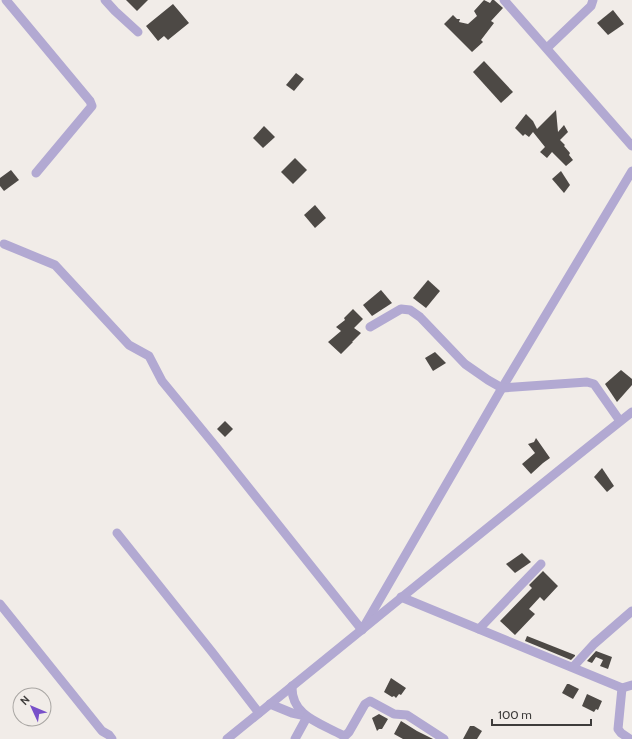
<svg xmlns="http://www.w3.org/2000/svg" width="632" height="739" viewBox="0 0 632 739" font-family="Cabin,sans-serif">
<rect width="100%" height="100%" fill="#f1ece8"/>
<g fill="#4d4945">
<path d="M126 0H148L137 11Z"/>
<path d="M484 0 490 3 492 0H494L503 8 491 21 494 23 481 40 483 42 472 52 444 24 453 15 457 19H460L459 22 468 24 477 16 474 11Z"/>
<path d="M173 4 189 23 168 40 164 36 158 41 146 26Z"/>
<path d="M613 10 624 24 608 35 597 23Z"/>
<path d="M484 61 513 92 501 103 473 72Z"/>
<path d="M296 73 304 79 294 91 286 85Z"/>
<path d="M556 110 558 132 564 125 568 132 560 140 565 145 564 146 570 153 569 155 573 160 566 166 552 152 547 158 540 152 545 147 533 132 529 137 525 134 523 136 515 128 526 114 533 121 537 129Z"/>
<path d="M264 126 275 137 263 148 253 138Z"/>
<path d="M295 158 307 170 293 184 281 172Z"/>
<path d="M11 170 19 180 4 191 0 186V178Z"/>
<path d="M561 171 570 185 564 193 552 179Z"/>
<path d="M315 205 326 218 315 228 304 215Z"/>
<path d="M428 280 440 291 426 308 413 298Z"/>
<path d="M381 290 392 303 372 316 363 305Z"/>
<path d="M353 309 363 319 354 328 361 333 352 342H353L341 354 328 342 341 331 336 327 345 320 344 318Z"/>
<path d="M435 352 446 363 433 371 425 358Z"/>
<path d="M621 370 632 379V385L617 402 605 384Z"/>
<path d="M225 421 233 429 225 437 217 429Z"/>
<path d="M536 438 550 458 543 463 531 474 522 464 535 453 528 444 534 442Z"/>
<path d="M602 468 614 486 607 492 594 477Z"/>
<path d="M522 553 531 562 515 573 506 564Z"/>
<path d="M543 571 558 586 544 601 540 597 529 609 535 614 515 635 500 621 532 588 529 585Z"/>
<path d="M527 636 575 655V656L571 660 525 641Z"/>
<path d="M596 651 612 657 608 669 600 666 603 660 596 657 592 663 587 661Z"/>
<path d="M391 678 406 688 401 695 399 694 396 698 394 696 392 697 384 692Z"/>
<path d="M567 684H569L579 689 573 699 562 693Z"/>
<path d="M587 694 602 701 598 710 596 709 594 712 582 706Z"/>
<path d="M379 714 388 719 382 729H379L377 731 372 718Z"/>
<path d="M401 721 417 731 433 739H403L394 734Z"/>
<path d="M470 726H474L482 731 477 739H463Z"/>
</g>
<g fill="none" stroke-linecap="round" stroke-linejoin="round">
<g stroke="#b2a9d2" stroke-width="9">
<path d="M6 0 90 101 92 106 36 173"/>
<path d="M105 0 115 11 138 32"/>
<path d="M504 0 632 146"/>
<path d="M547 48 591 6 593 0"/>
<path d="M4 244 55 265 129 345 149 356 162 381 217 448 362 630 502 388 632 171"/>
<path d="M370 327 401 309 410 310 420 317 465 364 488 380 502 388 587 382 594 384 620 421"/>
<path d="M117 533 212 652 259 713"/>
<path d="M401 597 622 688 632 685"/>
<path d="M0 604 102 731 109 735 112 739"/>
<path d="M479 629 541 564"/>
<path d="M573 667 594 644 632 611"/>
<path d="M292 686C291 716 320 723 342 735H346L349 732 365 704 370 701 394 714 407 715 444 739"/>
<path d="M622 688 618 729 621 733 630 739"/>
<path d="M270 704 292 713 306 716"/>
<path d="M227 739C362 630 496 520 632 412"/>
<path d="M295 739 307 717"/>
</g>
</g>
<g transform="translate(32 707) rotate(314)"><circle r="19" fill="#f1ece8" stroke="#a9a6a3"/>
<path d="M0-3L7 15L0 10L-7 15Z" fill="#7850c9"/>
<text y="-6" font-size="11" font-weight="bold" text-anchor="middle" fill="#3e3c3b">N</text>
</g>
<path d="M492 719v6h99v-6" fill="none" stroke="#3e3c3b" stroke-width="2"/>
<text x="498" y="719" font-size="12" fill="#3e3c3b" stroke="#f1ece8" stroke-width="3" paint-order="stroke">100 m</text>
</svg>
